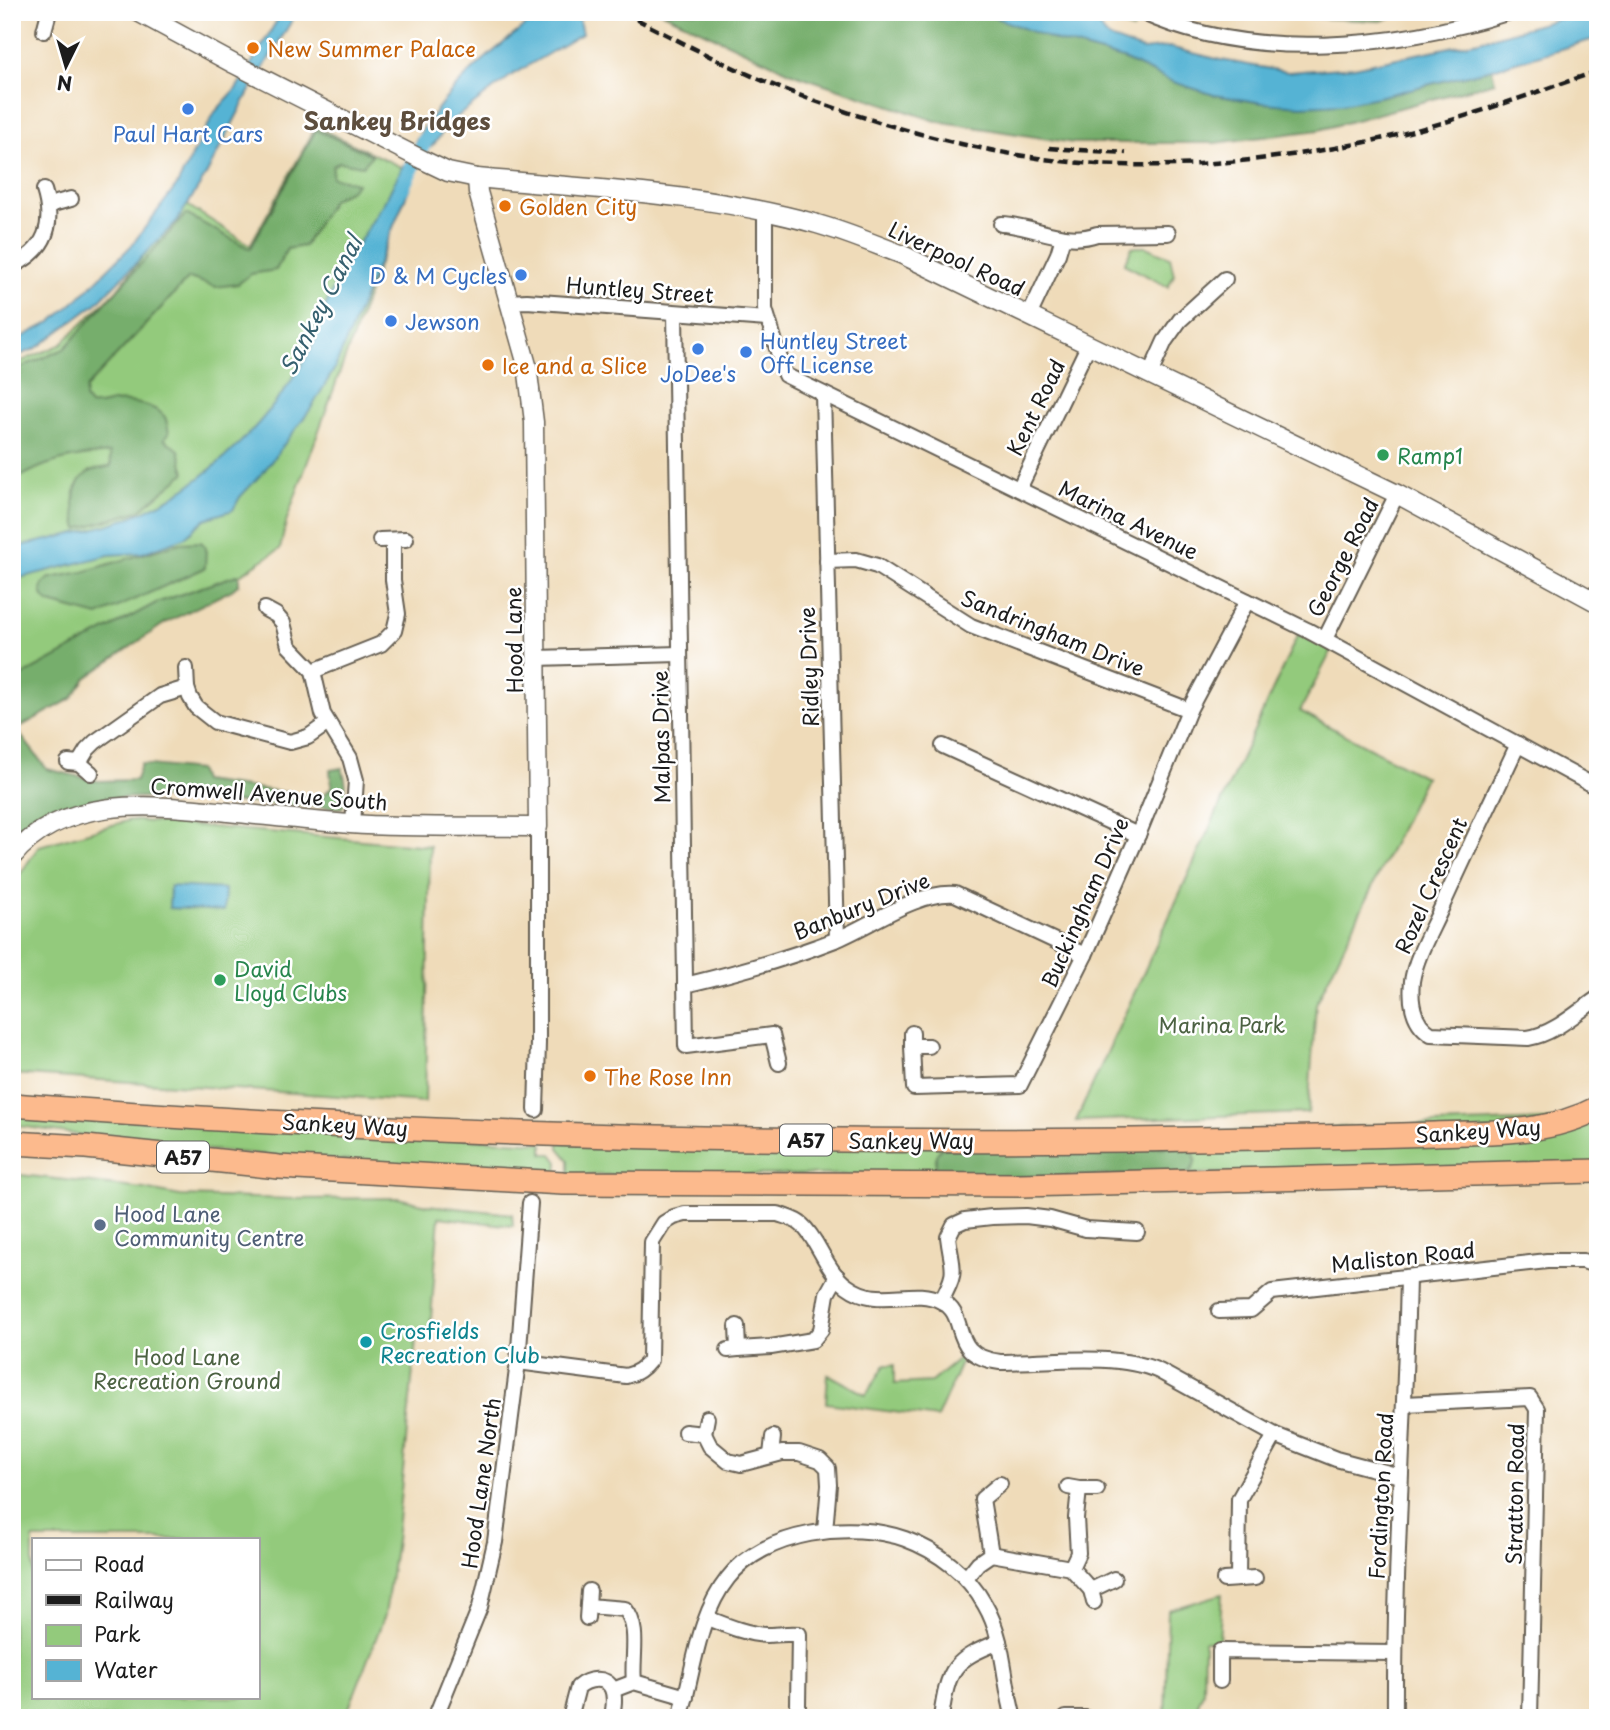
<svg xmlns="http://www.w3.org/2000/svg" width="1610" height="1730" viewBox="0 0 1610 1730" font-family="'Playpen Sans',sans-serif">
<rect width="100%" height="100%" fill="#fff"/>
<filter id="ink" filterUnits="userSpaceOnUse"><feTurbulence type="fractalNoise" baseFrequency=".0143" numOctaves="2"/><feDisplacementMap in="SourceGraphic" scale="14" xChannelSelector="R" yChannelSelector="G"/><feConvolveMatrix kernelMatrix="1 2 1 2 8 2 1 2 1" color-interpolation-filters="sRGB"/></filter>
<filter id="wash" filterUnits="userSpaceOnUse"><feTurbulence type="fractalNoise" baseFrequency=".00686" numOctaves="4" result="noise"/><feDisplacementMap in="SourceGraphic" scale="28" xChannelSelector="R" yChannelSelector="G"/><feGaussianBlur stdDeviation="1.57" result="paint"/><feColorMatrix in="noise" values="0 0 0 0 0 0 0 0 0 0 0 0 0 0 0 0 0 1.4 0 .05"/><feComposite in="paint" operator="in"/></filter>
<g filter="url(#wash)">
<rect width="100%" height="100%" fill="#efdbb9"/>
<g fill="#93ca7c" stroke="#58734c" stroke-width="2" fill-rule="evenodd">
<path d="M1081 12H1141L1143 13 1133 30Z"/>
<path d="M316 127 412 172 287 519 280 549 12 721V365L60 345 116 291 184 203 250 245Z"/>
<path d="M1132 247H1146L1170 257 1174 275 1168 287 1124 264Z"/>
<path d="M1298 634 1332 650 1300 711 1425 777 1316 1004 1308 1113 1076 1121Z"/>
<path d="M130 820 430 846 425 1102 12 1074V886L39 846Z"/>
<path d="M12 1113 543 1143V1154H552L558 1162 557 1175 489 1172 156 1146 12 1125Z"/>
<path d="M1598 1118V1165L1188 1174 569 1175V1160L559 1148V1142L810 1147Z"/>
<path d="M12 1174 144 1189 180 1196 295 1199 398 1198 427 1205 512 1214 513 1226 439 1217 430 1331 417 1330 396 1541 385 1615 345 1718H12ZM33 1539H257V1697H33Z"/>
<path d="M965 1354 937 1418 826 1403 828 1374 866 1395 885 1365H894V1384L931 1382Z"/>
<path d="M1222 1594 1219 1641H1204L1203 1692 1192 1718H1165L1168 1610Z"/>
</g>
<g fill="#76ae6c" stroke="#496544" stroke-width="2">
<path d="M661 12H981L1054 40 1123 59 1174 82 1214 95 1263 103 1378 97 1492 69 1495 82 1319 130 1215 143H1073L936 121 794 74Z"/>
<path d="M1197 12H1405L1381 21Z"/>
<path d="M316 130 372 155 363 166 339 162 333 166 332 177 357 183 351 190 333 199 304 246 287 249 276 270 251 274 238 284 216 287 189 278 86 388 85 399 90 405C99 406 104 404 112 402 126 400 157 405 165 417 167 421 168 429 169 433L164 439 179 450 185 473 139 511 78 529C73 510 69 484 89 472 95 469 105 468 111 466L110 453C73 456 45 461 12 482V371L64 349 186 214 250 249Z"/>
<path d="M201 542 206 547 205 568 98 616 50 603 43 597 41 589 43 583 50 578 83 572 180 543Z"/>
<path d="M237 575 239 577V584L232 590 165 623 86 678 71 699 16 729 47 769 98 781 136 780 141 764 198 770 202 781 321 797 332 787 330 770 342 768C346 780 348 796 342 808 301 806 260 803 218 801 148 796 71 788 12 836V681L156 603Z"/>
<path d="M1191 1147C1198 1158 1196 1165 1188 1174L935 1179 936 1155 941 1148Z"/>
</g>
<g fill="#55b3d4" stroke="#386878" stroke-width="2">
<path d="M282 12H297L248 94 205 177 177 221 96 304 35 349 12 358V342L51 322 79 298 131 246 177 185 215 112 236 89Z"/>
<path d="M543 12H589L579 20 582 34 512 75 449 123 435 143 429 148 415 142C448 85 492 51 543 12Z"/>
<path d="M981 12H1069L1094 21 1109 38 1143 50 1169 47 1221 60 1288 72 1354 67 1479 41 1583 12H1598V38L1492 69 1378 97 1342 104 1301 106 1263 103 1214 95 1173 82 1123 59 1054 40Z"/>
<path d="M403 166 416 172 335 368 310 410 264 471 240 497 233 510 205 519 184 538 142 553 109 555 12 580V548C45 540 78 534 110 524 197 499 275 419 315 340L313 333 342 270 387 197Z"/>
<path d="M170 886 225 889 224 911 169 908Z"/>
</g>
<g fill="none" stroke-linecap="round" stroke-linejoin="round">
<path stroke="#55b3d4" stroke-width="16" d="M401 189 425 140 434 129"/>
</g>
</g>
<g filter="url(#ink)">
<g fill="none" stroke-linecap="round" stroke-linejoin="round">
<g stroke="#665f53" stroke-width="18">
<g id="minor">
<path d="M1141 12C1251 63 1398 48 1510 12"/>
<path d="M44 31 49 12"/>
<path d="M49 205 71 199"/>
<path d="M765 212V309L785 375 1307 630 1598 788"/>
<path d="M1001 224C1034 225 1064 246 1097 234L1168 233"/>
<path d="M12 266C46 250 55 225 44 190"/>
<path d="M509 302 527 301 767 319"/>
<path d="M675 313 686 1046 772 1035 779 1063"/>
<path d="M1029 316 1058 254 1063 237"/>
<path d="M1150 374 1165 341 1180 320 1225 279"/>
<path d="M823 394 837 939"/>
<path d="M1019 489 1089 344"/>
<path d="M380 540 406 539"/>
<path d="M827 561 856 560 877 566 971 626 1189 710"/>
<path d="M265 609 276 615 283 623 289 646 313 671 323 714 350 758 356 780 353 824"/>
<path d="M1325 639 1397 494"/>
<path d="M536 658 679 654"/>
<path d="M186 668 187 688 190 697 196 707 215 722 290 742 308 737 328 723"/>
<path d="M313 671 381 644 394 631 398 614 393 580V540"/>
<path d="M1518 744C1492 800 1465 855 1440 911 1430 933 1416 957 1412 981 1410 1001 1413 1023 1431 1034L1528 1038C1554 1034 1576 1013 1598 998"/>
<path d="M943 746 1138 835"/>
<path d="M68 762 79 763 91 773"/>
<path d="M79 763 87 750 95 742 160 696 187 688"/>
<path d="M685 985C736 973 786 959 835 940 870 926 917 891 955 894L1085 955"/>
<path d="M912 1033V1046H929"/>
<path d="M912 1046 914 1088 1020 1085 1085 955 1138 835 1189 710 1247 601"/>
<path d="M536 1110 538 1043V827"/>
<path d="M941 1301C959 1269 952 1270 948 1237L954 1225 965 1220 992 1217 1026 1216 1050 1219 1086 1229 1137 1232"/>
<path d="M1219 1311 1251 1310 1272 1292 1547 1261H1583L1598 1266"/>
<path d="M738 1349 771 1347 813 1340 821 1330 827 1294 837 1276"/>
<path d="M728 1350 738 1349 737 1326"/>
<path d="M518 1362 626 1376C637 1373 643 1369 650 1360L652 1242 664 1223 674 1217 685 1214H778C786 1217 796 1219 802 1225 819 1240 825 1270 847 1286 879 1310 912 1286 941 1301 971 1316 946 1355 1000 1362 1049 1362 1115 1352 1159 1371L1275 1435 1336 1459 1400 1476"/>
<path d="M1405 1404 1530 1398 1537 1409 1530 1718"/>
<path d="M685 1432 704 1434 707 1418"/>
<path d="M704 1434 710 1446 728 1461 741 1464 782 1453H799L820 1460 828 1468 829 1485 825 1531"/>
<path d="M771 1455 773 1437"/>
<path d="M1000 1484 982 1499 991 1554 1071 1568 1091 1590"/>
<path d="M1068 1487 1079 1489H1097"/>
<path d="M1071 1568 1078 1553 1076 1518 1079 1489"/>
<path d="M966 1578 978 1563 991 1554"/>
<path d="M1238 1579 1239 1499 1275 1435"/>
<path d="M1224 1580 1255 1578"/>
<path d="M1094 1602 1091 1590 1114 1579"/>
<path d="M588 1606 625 1609C641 1628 631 1659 634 1682"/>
<path d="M587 1618 589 1591"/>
<path d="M707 1618C725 1625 746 1634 766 1635 777 1635 788 1633 799 1634L798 1705 796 1718"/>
<path d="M1220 1681V1651L1394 1653"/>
<path d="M613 1690 634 1682 686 1697"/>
<path d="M435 1718 480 1607 495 1542 518 1362 530 1203"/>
<path d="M570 1718 578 1687C587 1679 606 1675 612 1689 616 1698 613 1709 612 1718"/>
<path d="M680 1718C694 1672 697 1617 728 1578 764 1531 852 1520 905 1539 938 1551 968 1574 985 1605 1005 1639 1003 1681 1014 1718"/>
<path d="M941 1718C948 1668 953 1660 999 1642"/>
<path d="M1066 1718H1086"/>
<path d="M1395 1718C1394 1571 1405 1424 1408 1277"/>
</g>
</g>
<g stroke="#665f53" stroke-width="21">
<g id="tertiary">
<path d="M138 12 234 64 423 160 448 172 477 178C591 189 706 193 817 224 846 232 874 244 903 255L1397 494 1598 603"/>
<path d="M12 857C64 793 155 805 228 812 268 816 309 821 350 824 412 828 475 826 538 827L534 422 527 365 478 192 477 178"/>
</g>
</g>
<g stroke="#665f53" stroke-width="26">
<g id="trunk">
<path d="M12 1105C426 1137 843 1146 1258 1138 1317 1137 1375 1136 1434 1134 1489 1132 1547 1135 1598 1108"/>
<path d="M12 1143 86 1147 279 1167 563 1183 1021 1185 1598 1171"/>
</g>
</g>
<use href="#minor" stroke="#fff" stroke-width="14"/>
<use href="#tertiary" stroke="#fff" stroke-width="18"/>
<use href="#trunk" stroke="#fcba8d" stroke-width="23"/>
<g stroke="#1c1c1c" stroke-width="4.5" stroke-dasharray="10 5" stroke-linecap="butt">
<path d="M623 12C674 39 727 66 780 88 873 124 982 155 1082 163 1176 170 1274 161 1366 142 1445 126 1522 97 1598 71"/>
<path d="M1049 148 1126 153"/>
</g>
</g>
</g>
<g fill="#e8710a" stroke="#fff" stroke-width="2.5">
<circle cx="253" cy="48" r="7"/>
<circle cx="505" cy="206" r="7"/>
<circle cx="488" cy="365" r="7"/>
<circle cx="590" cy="1076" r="7"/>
</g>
<g fill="#3f7fe0" stroke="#fff" stroke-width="2.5">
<circle cx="188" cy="109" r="7"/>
<circle cx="521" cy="275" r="7"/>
<circle cx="391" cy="321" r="7"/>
<circle cx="698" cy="349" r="7"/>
<circle cx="746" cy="352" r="7"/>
</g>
<g fill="#2e9e5b" stroke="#fff" stroke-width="2.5">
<circle cx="1383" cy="455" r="7"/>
<circle cx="220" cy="980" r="7"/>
</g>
<circle fill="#5c6f8a" stroke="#fff" stroke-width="2.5" cx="100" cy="1225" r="7"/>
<circle fill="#0f9aa8" stroke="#fff" stroke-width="2.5" cx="366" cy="1342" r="7"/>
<g text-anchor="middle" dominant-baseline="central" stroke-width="5" stroke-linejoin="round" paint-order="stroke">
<g fill="#fff" stroke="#606060" stroke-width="2">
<rect x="780" y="1124.5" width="52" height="31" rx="5"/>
<rect x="157" y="1141.5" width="52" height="31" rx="5"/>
</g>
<g font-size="19" font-weight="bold" fill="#1c1c1c">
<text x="806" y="1140">A57</text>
<text x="183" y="1157">A57</text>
</g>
<g font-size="21" fill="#c56008" stroke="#fff" text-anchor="start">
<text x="267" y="48">New Summer Palace</text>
<text x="519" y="206">Golden City</text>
<text x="502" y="365">Ice and a Slice</text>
<text x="604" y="1076">The Rose Inn</text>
</g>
<g font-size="21" fill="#366cbe" stroke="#fff">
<text x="188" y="133">Paul Hart Cars</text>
<text x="507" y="275" text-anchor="end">D &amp; M Cycles</text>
<text x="405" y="321" text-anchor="start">Jewson</text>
<text x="760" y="340" text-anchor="start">Huntley Street<tspan x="760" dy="24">Off License</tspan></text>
<text x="698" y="373">JoDee's</text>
</g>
<g font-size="21" fill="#1c1c1c" stroke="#fff">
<text transform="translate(957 258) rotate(25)">Liverpool Road</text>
<text transform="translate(640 289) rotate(4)">Huntley Street</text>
<text transform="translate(1035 407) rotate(-64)">Kent Road</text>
<text transform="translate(1129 519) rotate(26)">Marina Avenue</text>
<text transform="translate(1342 557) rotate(-63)">George Road</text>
<text transform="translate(1053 632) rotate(22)">Sandringham Drive</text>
<text transform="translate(513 640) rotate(-91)">Hood Lane</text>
<text transform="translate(808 667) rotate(-92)">Ridley Drive</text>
<text transform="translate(660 737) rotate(-91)">Malpas Drive</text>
<text transform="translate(269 793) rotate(4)">Cromwell Avenue South</text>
<text transform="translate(1430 885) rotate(-66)">Rozel Crescent</text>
<text transform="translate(1084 902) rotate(-66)">Buckingham Drive</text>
<text transform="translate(861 905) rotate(-22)">Banbury Drive</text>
<text transform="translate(345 1124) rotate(3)">Sankey Way</text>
<text transform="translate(1478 1130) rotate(-4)">Sankey Way</text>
<text x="911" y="1140">Sankey Way</text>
<text transform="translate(1403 1256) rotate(-6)">Maliston Road</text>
<text transform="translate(480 1483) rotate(-82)">Hood Lane North</text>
<text transform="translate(1514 1494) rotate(-89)">Stratton Road</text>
<text transform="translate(1380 1496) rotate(-87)">Fordington Road</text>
</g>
<g font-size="21" fill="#27864d" stroke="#fff" text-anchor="start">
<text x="1397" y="455">Ramp1</text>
<text x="234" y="968">David<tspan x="234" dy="24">Lloyd Clubs</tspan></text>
</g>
<g font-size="21" fill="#4c6242" stroke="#fff">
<text x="1222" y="1024">Marina Park</text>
<text x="187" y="1356">Hood Lane<tspan x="187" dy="24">Recreation Ground</tspan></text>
</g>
<g font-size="21" fill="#4e5e75" stroke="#fff" text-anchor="start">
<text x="114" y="1213">Hood Lane<tspan x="114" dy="24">Community Centre</tspan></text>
</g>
<g font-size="21" fill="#0d838f" stroke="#fff" text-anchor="start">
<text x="380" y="1330">Crosfields<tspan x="380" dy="24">Recreation Club</tspan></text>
</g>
<g font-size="23" font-style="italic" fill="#36606f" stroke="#fff">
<text transform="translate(320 305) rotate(-63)">Sankey Canal</text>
</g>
<g font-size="24" font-weight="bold" fill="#5d4e3e" stroke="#fff">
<text x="397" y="120">Sankey Bridges</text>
</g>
</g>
<rect width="1610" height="1730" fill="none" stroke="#fff" stroke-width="42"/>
<rect x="32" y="1538" width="228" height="161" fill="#ffffff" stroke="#a4a4a4" stroke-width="2"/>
<rect x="46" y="1560" width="35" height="10" fill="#ffffff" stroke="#a4a4a4" stroke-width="2"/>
<text x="94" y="1572" font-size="21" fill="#1c1c1c">Road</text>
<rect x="46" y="1595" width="35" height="10" fill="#1c1c1c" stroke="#a4a4a4" stroke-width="2"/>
<text x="94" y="1608" font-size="21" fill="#1c1c1c">Railway</text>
<rect x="46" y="1625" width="35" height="21" fill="#93ca7c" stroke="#a4a4a4" stroke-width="2"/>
<text x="94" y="1642" font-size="21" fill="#1c1c1c">Park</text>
<rect x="46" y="1660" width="35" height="21" fill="#55b3d4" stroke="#a4a4a4" stroke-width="2"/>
<text x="94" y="1678" font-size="21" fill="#1c1c1c">Water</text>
<g transform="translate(66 66) rotate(185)" stroke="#ffffff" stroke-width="5" paint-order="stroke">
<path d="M0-5L12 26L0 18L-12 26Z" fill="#1c1c1c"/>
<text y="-10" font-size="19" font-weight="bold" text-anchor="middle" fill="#1c1c1c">N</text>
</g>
</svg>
